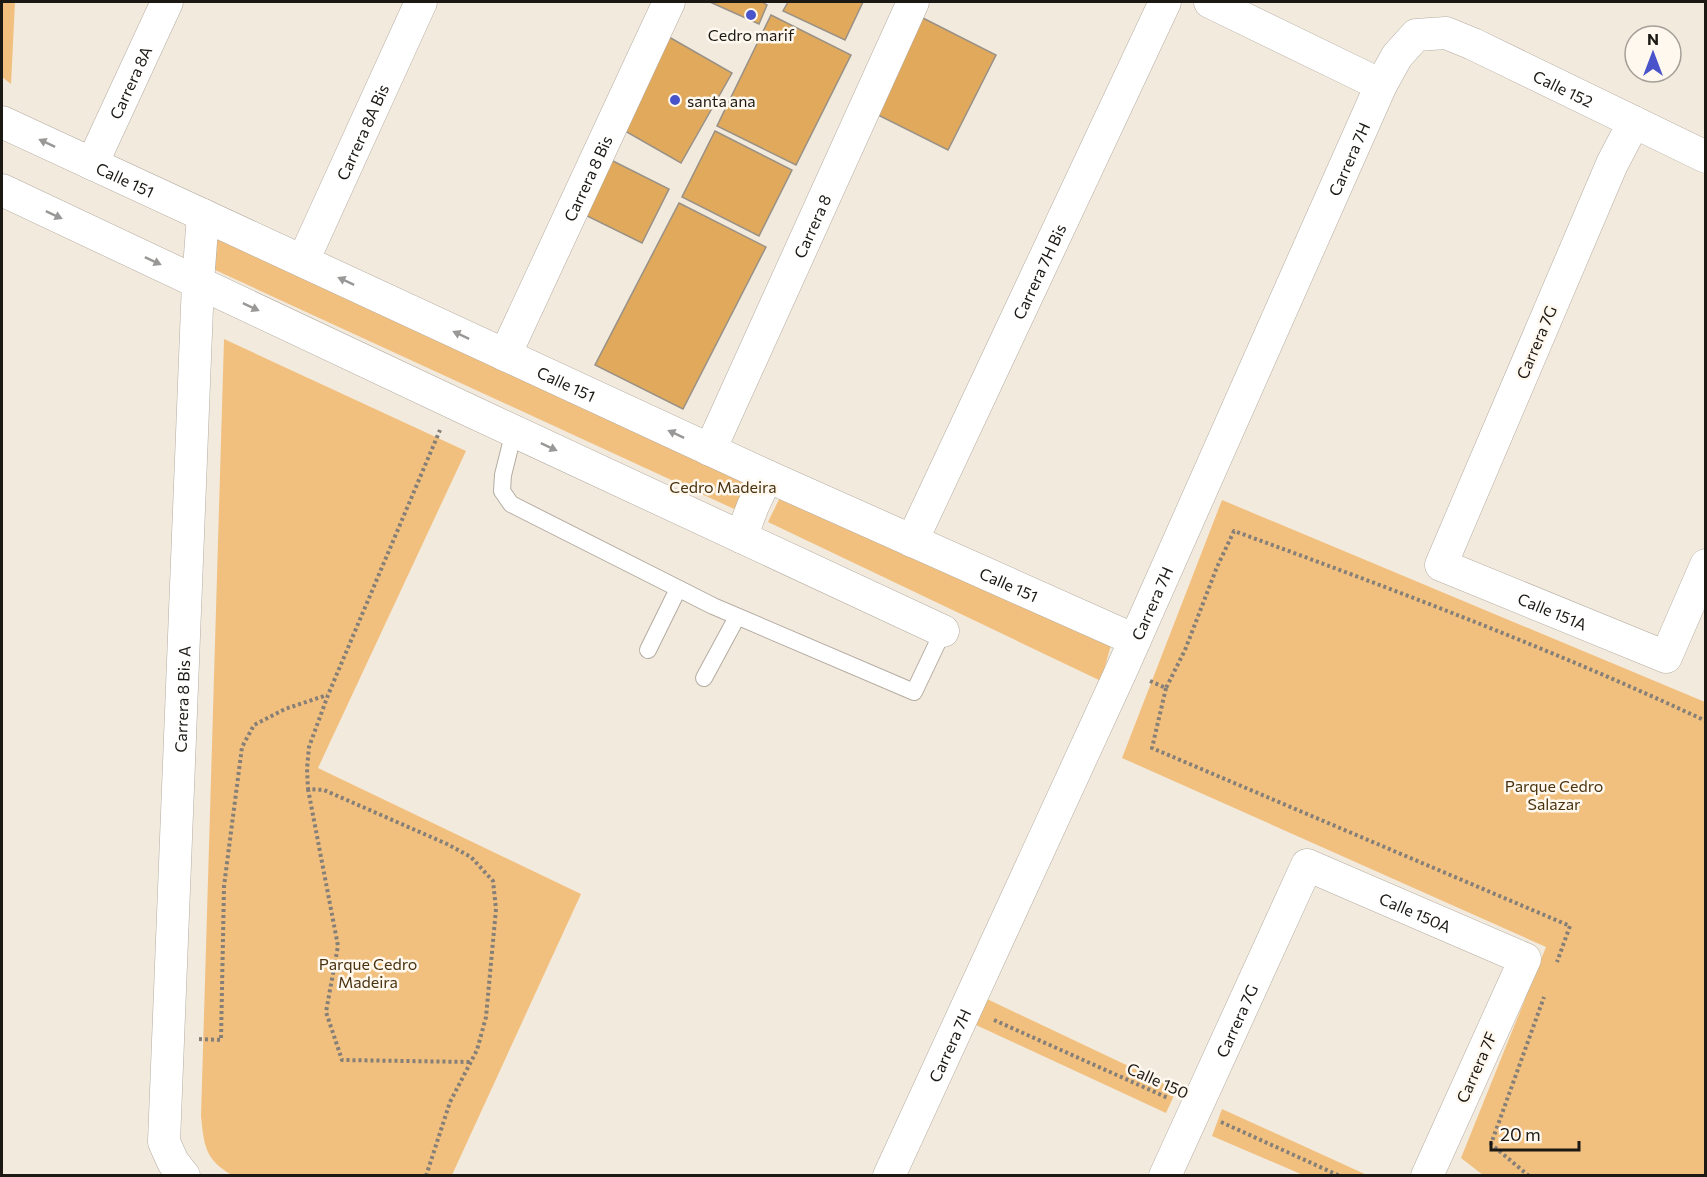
<svg xmlns="http://www.w3.org/2000/svg" width="1707" height="1177" viewBox="0 0 1707 1177" font-family="Commissioner,sans-serif">
<rect width="100%" height="100%" fill="#f3eade"/>
<g fill="#f1c07f">
<path d="M2 2H15L11 84 2 77Z"/>
<path d="M216 235 754 481 745 514 213 269Z"/>
<path d="M224 339 466 451 318 768 581 894 452 1175H232C205 1160 204 1145 201 1116Z"/>
<path d="M783 491 1111 645 1101 681 768 522Z"/>
<path d="M1222 500 1705 702V1175H1483L1461 1158 1546 947 1122 758Z"/>
<path d="M987 999 1177 1089 1166 1113 976 1025Z"/>
<path d="M1222 1109 1367 1175H1303L1212 1136Z"/>
</g>
<g fill="#e1a95b" stroke="#999186" stroke-width="1.5">
<path d="M710 2H764V3L767 5 759 24Z"/>
<path d="M788 2H863L845 40 783 11Z"/>
<path d="M771 15 851 55 796 165 717 126Z"/>
<path d="M917 15 996 55 948 150 870 111Z"/>
<path d="M669 37 732 73 681 163 618 127Z"/>
<path d="M715 131 792 170 759 236 682 197Z"/>
<path d="M607 158 669 189 642 243 579 212Z"/>
<path d="M679 203 766 247 683 409 595 365Z"/>
</g>
<g fill="none" stroke-linecap="round" stroke-linejoin="round">
<g stroke="#b4aca1" stroke-width="18">
<g id="lane">
<path d="M514 431 503 475 502 491 511 504 713 606 914 692 943 631"/>
<path d="M648 650 678 589"/>
<path d="M704 678 737 617"/>
</g>
</g>
<g stroke="#b4aca1" stroke-width="33">
<g id="street">
<path d="M1210 2 1381 85"/>
<path id="s1" d="M2 122 767 476 1135 640"/>
<path id="s2" d="M1634 122 1612 164 1441 565 1666 657 1706 565"/>
<path id="s3" d="M92 164 167 2"/>
<path d="M2 190 477 414 943 631"/>
<path id="s4" d="M303 261 421 2"/>
<path id="s5" d="M505 355 669 2"/>
<path id="s6" d="M710 450 913 2"/>
<path d="M741 537 753 506 767 476"/>
<path id="s7" d="M912 541 1165 2"/>
<path id="s8" d="M184 1176 173 1162 164 1142 198 282 203 215"/>
<path id="s9" d="M889 1176 1122 669 1381 85 1397 56 1416 35 1446 33 1473 44 1706 157"/>
<path id="s10" d="M1165 1176 1307 865 1525 959 1427 1176"/>
</g>
</g>
<g stroke="#857f78" stroke-width="4" stroke-dasharray="3 3" stroke-linecap="butt">
<path d="M1150 681 1166 688 1185 650 1217 567 1234 531C1393 589 1552 649 1706 721"/>
<path d="M1166 688 1152 748 1570 926 1557 962"/>
<path d="M308 789 338 946 326 1012 342 1060 470 1062"/>
<path d="M994 1020 1168 1098"/>
<path d="M199 1039 221 1040 224 886 242 747 254 725 285 709 327 695"/>
<path d="M1221 1122 1340 1176"/>
<path d="M426 1176 450 1102 477 1050 486 1017 496 909 493 881 471 857 447 844 324 790 308 789 307 769 309 747 328 695 440 430"/>
<path d="M1529 1176 1491 1144 1544 997"/>
</g>
<use href="#lane" stroke="#fff" stroke-width="16"/>
<use href="#street" stroke="#fff" stroke-width="32"/>
</g>
<defs><path id="oneway-solid" d="M-6-.8H1V-3.2L6.5 0L1 3.2V.8H-6Z" transform="scale(1.5)"/></defs>
<g fill="#999896">
<use href="#oneway-solid" transform="translate(47 143) rotate(-155)"/>
<use href="#oneway-solid" transform="translate(54 215) rotate(25)"/>
<use href="#oneway-solid" transform="translate(153 261) rotate(25)"/>
<use href="#oneway-solid" transform="translate(346 281) rotate(-155)"/>
<use href="#oneway-solid" transform="translate(251 307) rotate(25)"/>
<use href="#oneway-solid" transform="translate(461 335) rotate(-155)"/>
<use href="#oneway-solid" transform="translate(676 434) rotate(-155)"/>
<use href="#oneway-solid" transform="translate(549 447) rotate(25)"/>
</g>
<g fill="#4954ca" stroke="#fff8ee" stroke-width="2">
<circle cx="751" cy="15" r="6"/>
<circle cx="675" cy="100" r="6"/>
</g>
<g text-anchor="middle" dominant-baseline="central" stroke-width="5" stroke-linejoin="round" paint-order="stroke">
<g font-size="16" fill="#1c1915" stroke="#fff8ee">
<text x="751" y="34">Cedro marif</text>
<text x="687" y="100" text-anchor="start">santa ana</text>
</g>
<g font-size="16" fill="#1c1915" stroke="#fff8ee">
<text stroke="none"><textPath href="#s3" startOffset="90">Carrera 8A</textPath></text>
<text stroke="none"><textPath href="#s9" startOffset="1418">Calle 152</textPath></text>
<text stroke="none"><textPath href="#s4" startOffset="142">Carrera 8A Bis</textPath></text>
<text stroke="none"><textPath href="#s9" startOffset="1116">Carrera 7H</textPath></text>
<text stroke="none"><textPath href="#s5" startOffset="195">Carrera 8 Bis</textPath></text>
<text stroke="none"><textPath href="#s1" startOffset="136">Calle 151</textPath></text>
<text stroke="none"><textPath href="#s6" startOffset="246">Carrera 8</textPath></text>
<text stroke="none"><textPath href="#s7" startOffset="298">Carrera 7H Bis</textPath></text>
<text transform="translate(1536 342) rotate(-67)">Carrera 7G</text>
<text stroke="none"><textPath href="#s1" startOffset="622">Calle 151</textPath></text>
<text stroke="none"><textPath href="#s1" startOffset="1108">Calle 151</textPath></text>
<text stroke="none"><textPath href="#s9" startOffset="630">Carrera 7H</textPath></text>
<text stroke="none"><textPath href="#s2" startOffset="604">Calle 151A</textPath></text>
<text stroke="none"><textPath href="#s8" startOffset="483">Carrera 8 Bis A</textPath></text>
<text stroke="none"><textPath href="#s10" startOffset="460">Calle 150A</textPath></text>
<text stroke="none"><textPath href="#s10" startOffset="171">Carrera 7G</textPath></text>
<text stroke="none"><textPath href="#s9" startOffset="144">Carrera 7H</textPath></text>
<text transform="translate(1476 1067) rotate(-66)">Carrera 7F</text>
<text transform="translate(1158 1080) rotate(24)">Calle 150</text>
</g>
<g font-size="16" fill="#493210" stroke="#fff8ee">
<text x="723" y="486">Cedro Madeira</text>
<text x="1554" y="785">Parque Cedro<tspan x="1554" dy="18">Salazar</tspan></text>
<text x="368" y="963">Parque Cedro<tspan x="368" dy="18">Madeira</tspan></text>
</g>
</g>
<rect width="1707" height="1177" fill="none" stroke="#1c1915" stroke-width="6"/>
<g transform="translate(1653 54)"><circle r="28" fill="#fff8ee" stroke="#a49f97" stroke-width="1.5"/>
<path d="M0-4.5L10 22L0 15L-10 22Z" fill="#4954ca"/>
<text y="-9" font-size="16" font-weight="bold" text-anchor="middle" fill="#1c1915">N</text>
</g>
<path d="M1491 1141v9h88v-9" fill="none" stroke="#1c1915" stroke-width="3"/>
<text x="1500" y="1141" font-size="18" fill="#1c1915" stroke="#fff8ee" stroke-width="4.5" paint-order="stroke">20 m</text>
</svg>
